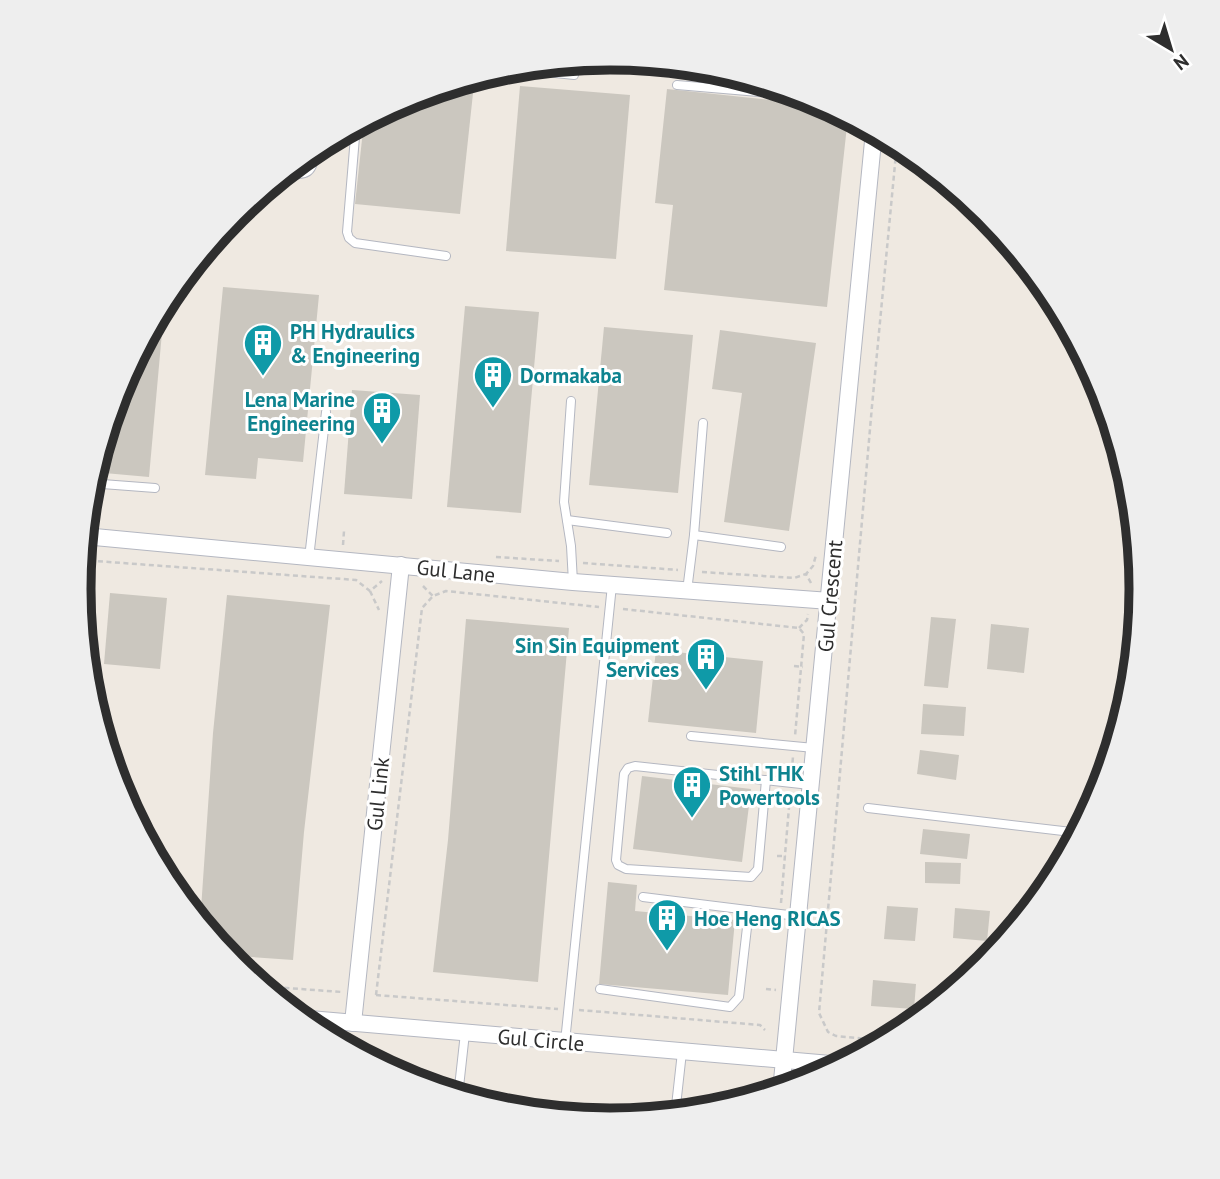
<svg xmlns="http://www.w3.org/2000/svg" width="1220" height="1179" viewBox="0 0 1220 1179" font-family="'PT Sans',sans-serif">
<rect width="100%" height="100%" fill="#efe9e1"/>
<g fill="#cbc7bf">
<path d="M459 82 474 84 460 214 355 204 364 121 407 98Z"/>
<path d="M520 86 630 95 616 259 506 251Z"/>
<path d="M667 89 827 106 848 117 827 307 664 290 673 205 655 203Z"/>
<path d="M223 287 319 295 303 462 258 458 256 479 205 475Z"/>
<path d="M165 299 149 477 93 472 119 386Z"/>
<path d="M465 306 539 312 521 513 447 507Z"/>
<path d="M604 327 693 335 678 493 589 485Z"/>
<path d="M720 330 816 343 789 531 724 522 742 393 712 389Z"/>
<path d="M352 390 420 395 412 499 344 494Z"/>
<path d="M110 593 167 598 160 669 104 664Z"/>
<path d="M227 595 330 605 304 832 293 960 225 955 200 924 213 733Z"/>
<path d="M931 617 956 619 948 688 924 686Z"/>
<path d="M466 619 569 628 538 982 433 972 448 840Z"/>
<path d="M991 624 1029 628 1024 673 987 669Z"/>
<path d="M656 650 763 661 756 733 648 722Z"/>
<path d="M923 704 966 707 964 736 921 734Z"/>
<path d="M920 750 959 755 956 780 917 774Z"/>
<path d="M642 776 751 789 742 862 633 849Z"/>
<path d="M923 829 970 834 967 859 920 854Z"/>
<path d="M925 862 961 863 960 884 925 883Z"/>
<path d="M608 882 637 885 635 911 735 920 728 995 599 984Z"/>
<path d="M887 906 918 908 915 941 884 939Z"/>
<path d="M955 908 990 911 987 941 953 938Z"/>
<path d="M873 980 916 984 914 1009 871 1006Z"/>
</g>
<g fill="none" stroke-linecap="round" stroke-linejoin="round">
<g stroke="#b4b7c1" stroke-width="10">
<g id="lane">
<path d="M509 68 574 75"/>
<path d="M677 85 807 96"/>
<path d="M750 91 752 79"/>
<path d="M356 125 347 232 349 238 355 243 446 256"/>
<path d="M282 174C309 175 313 175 315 147"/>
<path d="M571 401 564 502 571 546 573 582"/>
<path d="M89 483 155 488"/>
<path d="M567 520 667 533"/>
<path d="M694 535 781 547"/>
<path d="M309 558 326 412"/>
<path d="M687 591 694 535 703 423"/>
<path d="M691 736 814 748"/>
<path d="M766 780 758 869 751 877 626 869 618 865 616 860 624 774 628 768 635 766 810 785"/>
<path d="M868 808 1080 833"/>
<path d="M643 897 797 916"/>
<path d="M600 989 730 1007 739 997 749 910"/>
<path d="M565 1042 612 585"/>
<path d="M458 1096 465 1033"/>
<path d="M470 1100 666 1116"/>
<path d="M675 1115 682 1052"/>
</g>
</g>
<g stroke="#b4b7c1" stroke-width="18">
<g id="street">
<path d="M84 536 573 582 830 601"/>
<path d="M298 1018 842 1065"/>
<path d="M353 1023 401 565"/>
<path d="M781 1091 874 131"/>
</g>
</g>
<g stroke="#c9c9c9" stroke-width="2.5" stroke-dasharray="5 3.5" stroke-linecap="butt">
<path d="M343 545 344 531"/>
<path d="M496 557 559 561"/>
<path d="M81 560 356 580 370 591 382 581"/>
<path d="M583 563 678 570"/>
<path d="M702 572 794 578 806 574"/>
<path d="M811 583 806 574 813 566 816 555"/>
<path d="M423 586 433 596"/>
<path d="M370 591 379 610"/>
<path d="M623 609 799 628 804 634 795 736"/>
<path d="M799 628 807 620 808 614"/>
<path d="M794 666 803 667"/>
<path d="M792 771 793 756"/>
<path d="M777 856H786"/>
<path d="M781 903 790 795"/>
<path d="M259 986 342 992"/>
<path d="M766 989 776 990"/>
<path d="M376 995 422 608 433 596 446 591 599 607"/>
<path d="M376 995 558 1009"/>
<path d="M579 1010 760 1025 765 1030"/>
<path d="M888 1041 836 1036 828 1032 819 1013 872 406 897 143"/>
</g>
<use href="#lane" stroke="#fff" stroke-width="8"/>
<use href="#street" stroke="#fff" stroke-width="16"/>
</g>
<defs>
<g id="building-pin" transform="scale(2.0125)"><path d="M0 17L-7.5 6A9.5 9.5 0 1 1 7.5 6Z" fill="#0f9aa8" stroke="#fff"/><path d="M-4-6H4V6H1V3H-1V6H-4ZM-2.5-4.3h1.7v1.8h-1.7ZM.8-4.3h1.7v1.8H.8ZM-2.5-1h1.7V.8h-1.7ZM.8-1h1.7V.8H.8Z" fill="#fff"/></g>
</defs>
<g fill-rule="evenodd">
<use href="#building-pin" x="263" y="343"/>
<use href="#building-pin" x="493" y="375"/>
<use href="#building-pin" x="382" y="411"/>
<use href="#building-pin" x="706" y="657"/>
<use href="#building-pin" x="692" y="785"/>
<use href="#building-pin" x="667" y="918"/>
</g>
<g text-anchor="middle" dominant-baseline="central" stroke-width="6" stroke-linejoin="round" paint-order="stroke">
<g font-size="21" font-weight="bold" fill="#0d838f" stroke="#fff" text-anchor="start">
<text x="290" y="331">PH Hydraulics<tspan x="290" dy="24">&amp; Engineering</tspan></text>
<text x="520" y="375">Dormakaba</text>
<text x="355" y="399" text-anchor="end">Lena Marine<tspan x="355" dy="24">Engineering</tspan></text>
<text x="679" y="645" text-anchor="end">Sin Sin Equipment<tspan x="679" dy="24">Services</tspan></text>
<text x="719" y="773">Stihl THK<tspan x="719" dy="24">Powertools</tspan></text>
<text x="694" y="918">Hoe Heng RICAS</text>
</g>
<g font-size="21" fill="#2e2e2e" stroke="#fff">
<text transform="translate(456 571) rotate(6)">Gul Lane</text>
<text transform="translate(830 596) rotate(-85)">Gul Crescent</text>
<text transform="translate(378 794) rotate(-84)">Gul Link</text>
<text transform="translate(541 1040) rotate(5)">Gul Circle</text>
</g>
</g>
<path d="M0 0H1220V1179H0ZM91 589a519 519 0 1 1 1038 0a519 519 0 1 1-1038 0Z" fill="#eee" fill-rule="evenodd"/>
<path fill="none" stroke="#2e2e2e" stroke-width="9" d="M91 589a519 519 0 1 1 1038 0a519 519 0 1 1-1038 0Z"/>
<g transform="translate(1171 49) rotate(142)" stroke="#ffffff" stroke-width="5" paint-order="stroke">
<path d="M0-5L12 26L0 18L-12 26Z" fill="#2e2e2e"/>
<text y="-10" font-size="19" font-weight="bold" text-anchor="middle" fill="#2e2e2e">N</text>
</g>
</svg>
